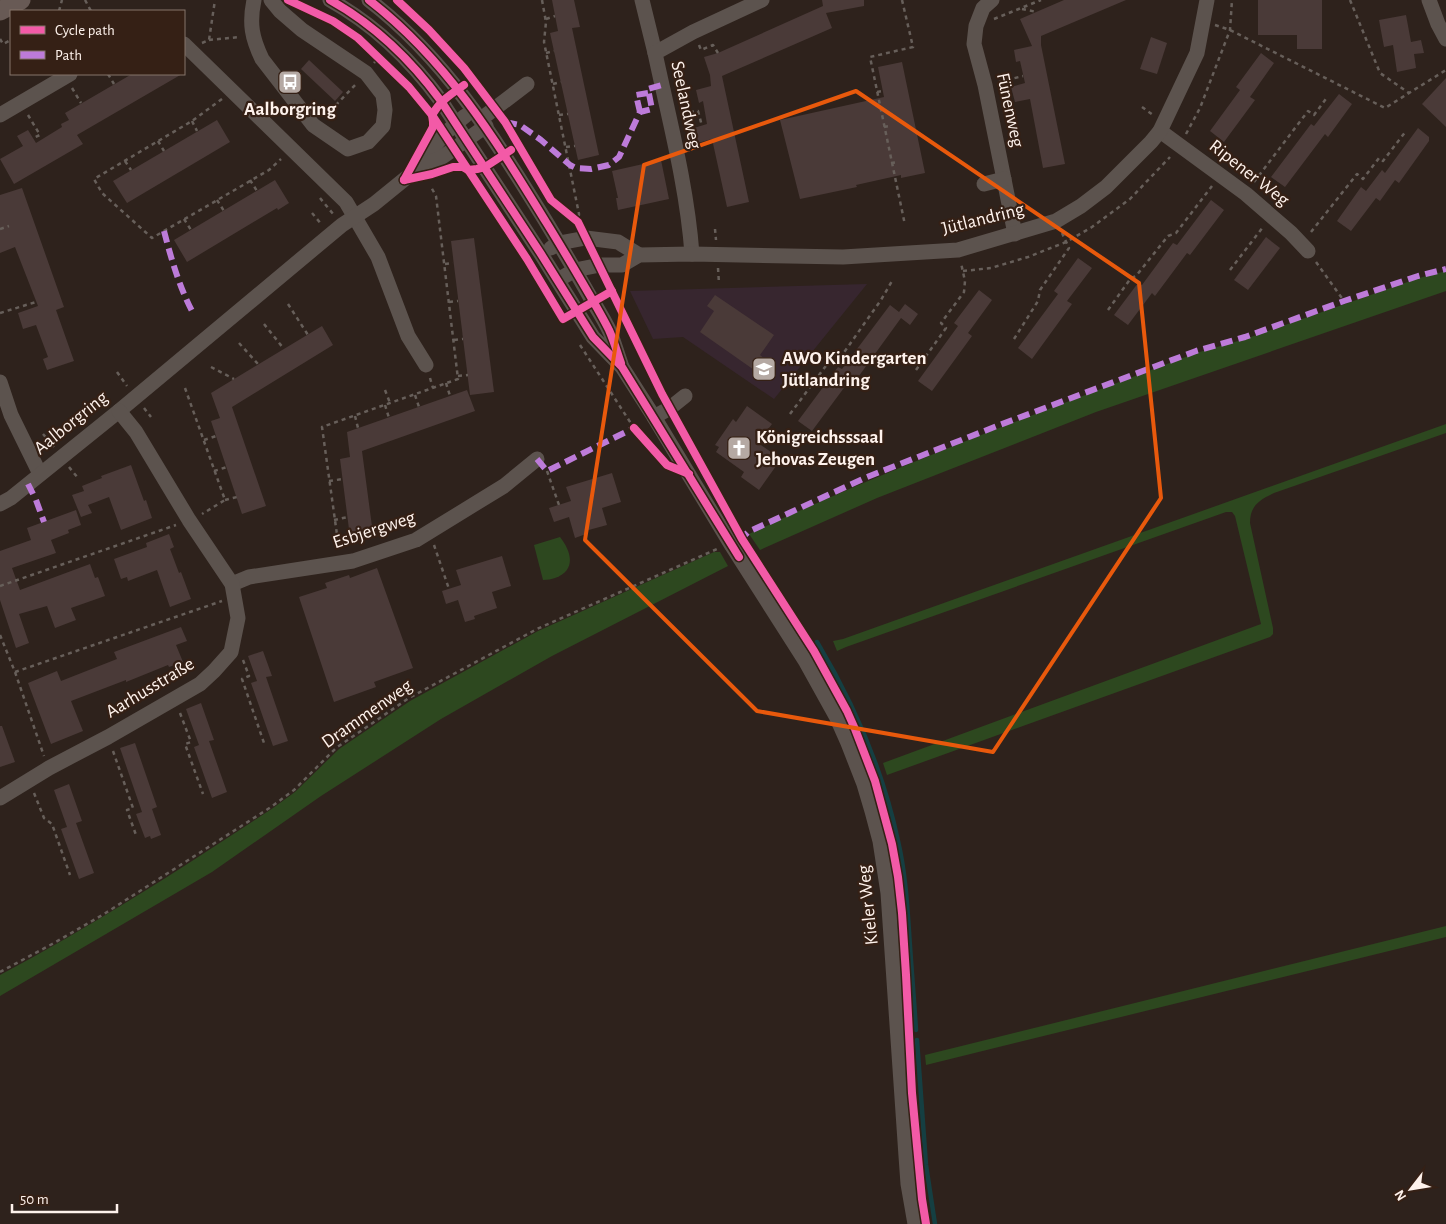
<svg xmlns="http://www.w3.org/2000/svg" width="1446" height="1224" viewBox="0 0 1446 1224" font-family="'Alegreya Sans',sans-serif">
<rect width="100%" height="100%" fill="#2e221c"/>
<path fill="#37262f" d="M867 284 774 399 683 337 653 339 630 291Z"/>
<g fill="#2d481f">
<path d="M1446 271V291L1096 412 877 498 760 550 749 534C895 465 1046 410 1196 353L1245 339 1419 278Z"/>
<path d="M1446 424V433L1274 493C1259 500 1250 506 1250 523L1273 628V634L1270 637 887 775 883 763 1261 624 1235 516 1232 512H1226L846 647 837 651 833 641 843 639Z"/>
<path d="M560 537C571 551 577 570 555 578 552 579 547 580 543 580L534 545Z"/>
<path d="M744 545 745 546 781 604 780 605 776 601 742 547Z"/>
<path d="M714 552H720L728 566 552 656 441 719 321 796 212 872 0 996V975C94 925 184 867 273 808L295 792 339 749 410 701 538 631Z"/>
<path d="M786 615H787L790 617C808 646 827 675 842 706L840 707 822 673Z"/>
<path d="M873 789H875C881 807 886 826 890 844 903 903 904 968 907 1028H905C901 967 901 905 888 845 884 826 879 808 873 789Z"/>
<path d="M1446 926V937L926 1065 925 1055Z"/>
</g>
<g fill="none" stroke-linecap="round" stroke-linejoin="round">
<g stroke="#153f42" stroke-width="4.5">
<path d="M817 642C854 704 883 770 898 841 905 871 907 901 909 931 911 964 914 997 916 1030"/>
<path d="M917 1040 926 1165 935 1224"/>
</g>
</g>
<g fill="#4a3a38">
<path d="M552 0H574L580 27 572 28 599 155 578 160 550 33 558 31Z"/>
<path d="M822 0H864V6L826 13 832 28 722 76 749 202 727 207 712 139 698 143 694 128 707 124 703 101 699 103 696 90 711 86 710 75 704 57 718 53 823 6Z"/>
<path d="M1064 0H1126L1041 36V45L1065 164 1043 168 1030 99 1015 102 1011 87 1025 83 1020 61 1016 62 1014 50 1032 46 1020 19Z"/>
<path d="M1258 0H1322V49H1297V35H1258Z"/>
<path d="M1406 15 1411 42 1421 40 1424 53 1414 54 1416 68 1397 72 1393 45 1384 47 1379 20Z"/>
<path d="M1151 37 1167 43 1157 74 1140 69Z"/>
<path d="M1261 53 1274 63 1250 97 1255 100 1224 142 1210 131 1240 90 1236 87Z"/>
<path d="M309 60 343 92 335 101 301 69Z"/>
<path d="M902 62 925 173 901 178V175L856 185 857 187 800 199 780 120 884 97 878 67Z"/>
<path d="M132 74H182L77 135 83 144 14 184 0 159 23 146 17 136 28 130 36 143 62 127 61 124 69 120 65 113Z"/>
<path d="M1446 78V127L1422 104Z"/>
<path d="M1339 94 1352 104 1328 137 1325 134 1285 187 1271 177 1311 124 1314 126Z"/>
<path d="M217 120 230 142 127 203 113 181Z"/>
<path d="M1418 128 1429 137V141L1399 183 1395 180 1380 201 1376 198 1351 231 1337 221 1361 187 1366 191 1382 170 1385 173Z"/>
<path d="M661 160 669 199 618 210 616 198H618L612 171Z"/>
<path d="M275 180 289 203 278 210 277 208 187 262 174 240Z"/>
<path d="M22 188 64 307 56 310 74 361 47 370 43 359 48 357 36 325 23 329 18 313 38 306 15 247 0 253V195Z"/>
<path d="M1211 200 1224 210 1190 255 1187 253 1155 296 1152 293 1128 325 1114 315 1138 283 1142 285 1173 243 1177 245Z"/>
<path d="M1266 237 1280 248 1248 290 1234 280Z"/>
<path d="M474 238 494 392 470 395 451 241Z"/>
<path d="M1078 258 1092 268 1067 301 1072 304 1032 359 1018 348 1058 294 1054 291Z"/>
<path d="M979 290 992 300 968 333 972 336 932 391 918 381 958 326 954 323Z"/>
<path d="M715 295 774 335 760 355 765 359 757 372 700 332 714 311 707 306Z"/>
<path d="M905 304 918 314 910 325 901 318 856 380 852 377 812 431 798 421 838 367 842 369 890 305 899 312Z"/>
<path d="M322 326 333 345 232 407 266 506 242 514 211 421 220 418 211 393Z"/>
<path d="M467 390 475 411 362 451 373 534 350 537 340 459 350 457 347 432Z"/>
<path d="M747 406 772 424 758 443 781 459 759 490 741 477 744 472 716 452 719 447 715 445 733 419 736 422Z"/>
<path d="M131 465 144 501 146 500 152 518 121 530 109 497 88 505 92 513 81 517 72 495 84 491 82 486 102 478 101 476Z"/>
<path d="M612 473 621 502 602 508 607 525 585 531 586 534 575 538 569 517 554 522 549 508 571 501 566 487Z"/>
<path d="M76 510 81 525 68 530 69 533 51 540 56 553 12 568 20 590 90 564 95 578 98 577 105 596 71 608 76 620 55 628 47 606 19 614 29 643 16 648 0 600V551L31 540 27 528Z"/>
<path d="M169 534 174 547 170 549 179 573 181 572 191 599 170 607 157 570 128 581 127 577 121 579 114 559 147 547 146 543Z"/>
<path d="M502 556 511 586 492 592 497 608 474 616 475 619 465 622 458 600 446 604 442 591 461 585 456 570Z"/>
<path d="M377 568 413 668 374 682 376 687 334 702 299 597 327 588 325 583 349 575 350 578Z"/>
<path d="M181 627 187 641 176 645 183 662 169 667 168 665 126 682V680L71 701 83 731 51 744 28 683 57 671 61 681 117 659 114 652Z"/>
<path d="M263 651 272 676 266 677 288 741 273 746 251 683 257 681 248 656Z"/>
<path d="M201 703 214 740 209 741 227 792 212 798 194 747 199 745 186 709Z"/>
<path d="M0 726H2L15 762 0 767Z"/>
<path d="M135 743 157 807 152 809 161 835 151 839 150 836 145 838 136 814 142 812 120 748Z"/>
<path d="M69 784 82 821 76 823 94 873 79 879 61 829 67 827 54 790Z"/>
</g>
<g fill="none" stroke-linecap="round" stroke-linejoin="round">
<g stroke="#675f5a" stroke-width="2.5" stroke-dasharray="4 4" stroke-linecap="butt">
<path d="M85 0 91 11"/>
<path d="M542 0 546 22 544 42 579 214 578 222"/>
<path d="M902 0 913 47 870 57 905 225"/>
<path d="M1350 0 1380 73 1409 93"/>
<path d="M1022 9 1037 12"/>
<path d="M59 11 62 0"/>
<path d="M546 19 555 16"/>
<path d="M994 19 1041 0"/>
<path d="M1215 25 1230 30 1385 108 1446 70"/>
<path d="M0 39 3 44 11 40"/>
<path d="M209 40 240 37"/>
<path d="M202 43 209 40 215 0"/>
<path d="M699 45 701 50 713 45 718 53"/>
<path d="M546 53 554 51"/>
<path d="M374 63 379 57"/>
<path d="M108 74 114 84"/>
<path d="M999 82 1023 76"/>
<path d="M553 84 561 82"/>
<path d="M72 88 81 103"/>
<path d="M877 92 883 91"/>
<path d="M222 99 192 121 94 179 102 193 152 238 269 170 281 159"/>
<path d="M1142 107 1153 115"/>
<path d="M682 113 698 111 702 126"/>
<path d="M28 115 40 135 33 138"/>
<path d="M323 115 335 106 357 83"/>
<path d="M559 115 568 114"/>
<path d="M192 121 197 131"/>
<path d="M884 127 890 126"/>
<path d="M1186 134 1200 108 1230 30 1232 0"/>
<path d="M158 141 164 151"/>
<path d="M566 147 575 146"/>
<path d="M125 161 131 170"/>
<path d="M891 163 898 162"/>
<path d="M250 180 257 191"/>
<path d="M1254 182 1308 111 1314 115 1328 96"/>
<path d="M320 198 334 215"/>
<path d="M217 200 224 211"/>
<path d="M312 213 322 225"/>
<path d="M184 219 191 230"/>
<path d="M0 229 9 226"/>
<path d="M715 229 716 240"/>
<path d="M1311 232 1357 174 1363 179 1379 158 1383 161 1406 131"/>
<path d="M1316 262 1344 301"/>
<path d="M445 264 453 263"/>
<path d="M718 268 719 284"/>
<path d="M1230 270 1263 227"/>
<path d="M963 271 991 268 1028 257 1066 242 1092 227 1130 199 1170 157"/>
<path d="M449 302 458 301"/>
<path d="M288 304 308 335"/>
<path d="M1108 310 1131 278 1136 276 1168 236 1176 233 1212 186"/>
<path d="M0 313 36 302"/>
<path d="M264 324 284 349"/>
<path d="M1014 339 1038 301 1040 290 1069 248 1062 233"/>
<path d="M454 340 463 339"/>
<path d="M239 343 258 364"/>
<path d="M580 345 634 428 661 458"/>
<path d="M211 367 234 379"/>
<path d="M916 370 946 328 941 323 964 292 965 281 961 263"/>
<path d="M117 372 127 386"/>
<path d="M458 376 468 375"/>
<path d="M430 378 433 388"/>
<path d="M446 383 450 396"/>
<path d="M185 388 225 500 202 514"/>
<path d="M385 390 390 403"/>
<path d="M415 395 419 407"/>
<path d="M385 405 389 418"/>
<path d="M144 408 151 417"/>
<path d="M790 414 834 355 840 358 881 300 892 281"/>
<path d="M355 416 358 428"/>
<path d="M43 434 54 447"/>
<path d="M204 440 216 436"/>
<path d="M69 467 78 478"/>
<path d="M214 471 227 467"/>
<path d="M547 471 559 505"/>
<path d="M329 481 343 479"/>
<path d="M225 500 237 497"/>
<path d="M334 520 348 517"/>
<path d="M434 545 449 589"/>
<path d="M339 549 322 427 458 379 436 196 431 187"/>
<path d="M0 586 176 525"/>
<path d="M0 635 15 672 44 756"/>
<path d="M243 660 249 676 242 679 264 743"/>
<path d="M15 672 222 601"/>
<path d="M180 713 191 742 185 744 203 794"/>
<path d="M113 751 133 808 127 810 136 835"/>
<path d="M34 793 44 818 52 824 70 875"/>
<path d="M0 972 54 943 104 914 271 807 294 790 336 748 409 698 537 629 717 549"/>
</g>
<g stroke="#5c534e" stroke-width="15">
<path d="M254 0C249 24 252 38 262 59L313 125 348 149 368 142 383 126 385 110 383 95 366 73 302 30 280 11 271 0"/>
<path d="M330 0C375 25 411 60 441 101L541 254 593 337 622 367 654 417 732 546 806 662 836 716 848 743 864 784 872 811 880 841 888 893 906 1156 908 1184 915 1224"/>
<path d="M369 0C447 60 494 138 545 220 560 245 575 270 589 295 596 307 604 319 610 332 614 342 617 353 621 364"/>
<path d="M642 0 655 53"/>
<path d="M992 0 983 8 976 26 974 44 985 85 1015 234"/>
<path d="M1429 0 1438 24 1446 39"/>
<path d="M184 44 346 202 378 257 408 336 426 365"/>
<path d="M0 115 70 74"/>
<path d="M481 119 527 84"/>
<path d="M1160 131 1246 194 1291 233 1308 251"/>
<path d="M422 165C435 143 445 132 465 116"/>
<path d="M984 184 1004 179"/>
<path d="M551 248 559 243 586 238 618 242 639 255"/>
<path d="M692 254C687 186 669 119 655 53L693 32 762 0"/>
<path d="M558 280 575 270 600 265H622L639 255 692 254 843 257 958 250 1056 221 1081 206 1106 187 1151 142 1160 131 1197 53 1207 0"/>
<path d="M0 382 11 415 40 474"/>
<path d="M654 417 670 408 685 396"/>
<path d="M0 504 11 498 119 411 342 225 374 204 422 165 441 158 486 126"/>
<path d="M232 584 249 577 353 561 416 540 504 486 537 459"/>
<path d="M0 798 49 768 108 737 200 684 214 671 231 652 238 618 232 584 189 520 136 432 119 411"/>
</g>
<path stroke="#685a55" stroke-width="19" d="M0 11 21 0"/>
<g stroke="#bd7bd9" stroke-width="6" stroke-dasharray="12 6" stroke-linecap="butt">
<path d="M640 112 636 95 648 93"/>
<path d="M505 122 520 125 541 140 570 165 576 168 591 169 609 165 619 157 640 112 652 109 648 89 662 85"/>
<path d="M164 231C171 258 179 286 192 311"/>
<path d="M537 459 547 471 634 428"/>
<path d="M28 484 33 494"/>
<path d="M36 500 44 522"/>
<path d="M739 541 748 532 867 477 997 426 1196 351 1245 337 1344 301 1418 276 1446 269"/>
</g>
<g stroke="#352015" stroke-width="11">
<g id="cycleway">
<path d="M288 0 333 21 358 38 409 87 432 115 527 259 563 319 612 291"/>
<path d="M330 0C375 25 411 60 441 101L541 254 593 337 622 367 739 557"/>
<path d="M369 0C447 60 495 139 546 222 561 246 575 270 589 294 596 306 603 318 609 330 614 341 617 352 621 363"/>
<path d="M397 0 429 30 464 68 505 122 551 200 578 222 662 394 742 539 814 651 847 711 855 729 875 781 892 844 898 877 902 913 906 975 912 1093 922 1199 926 1224"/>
<path d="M404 180 433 127V122L432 115C440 101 451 94 464 85"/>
<path d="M404 180 432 174 453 167H463L468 170 477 169 485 167 511 150"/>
<path d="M634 428 667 465 689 474"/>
</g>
</g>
<use href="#cycleway" stroke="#f35aa7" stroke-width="8"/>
</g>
<path fill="none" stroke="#e8590c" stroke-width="4" stroke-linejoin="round" d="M856 91 1139 283 1161 498 993 752 757 711 585 540 644 165Z"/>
<defs>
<g id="bus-square" transform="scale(1.25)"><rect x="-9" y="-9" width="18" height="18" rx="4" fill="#b5a9a3" stroke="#352015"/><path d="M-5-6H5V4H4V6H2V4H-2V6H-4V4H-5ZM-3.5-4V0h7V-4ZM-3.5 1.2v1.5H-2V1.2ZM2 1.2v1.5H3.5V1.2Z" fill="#fff"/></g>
<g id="school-square" transform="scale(1.25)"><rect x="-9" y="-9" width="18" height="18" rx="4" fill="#b5a9a3" stroke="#352015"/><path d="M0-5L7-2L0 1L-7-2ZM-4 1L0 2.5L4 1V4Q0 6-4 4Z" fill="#fff"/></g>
<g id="church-square" transform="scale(1.25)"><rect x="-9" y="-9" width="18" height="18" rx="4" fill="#b5a9a3" stroke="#352015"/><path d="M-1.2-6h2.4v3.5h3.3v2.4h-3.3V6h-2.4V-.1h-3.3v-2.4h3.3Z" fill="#fff"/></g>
</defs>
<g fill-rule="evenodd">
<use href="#bus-square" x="290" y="82"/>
<use href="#school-square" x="764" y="369"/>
<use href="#church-square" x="739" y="448"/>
</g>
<g text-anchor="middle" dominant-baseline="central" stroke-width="4.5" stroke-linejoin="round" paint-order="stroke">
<g font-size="19" fill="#fef2ec" stroke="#352015">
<text transform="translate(686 105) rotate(78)">Seelandweg</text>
<text transform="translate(1010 110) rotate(78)">Fünenweg</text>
<text transform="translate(1249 173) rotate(38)">Ripener Weg</text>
<text transform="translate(983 219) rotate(-14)">Jütlandring</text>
<text transform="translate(71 423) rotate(-39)">Aalborgring</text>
<text transform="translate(374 530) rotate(-18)">Esbjergweg</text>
<text transform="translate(150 688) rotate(-31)">Aarhusstraße</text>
<text transform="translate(367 714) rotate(-35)">Drammenweg</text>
<text transform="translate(868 905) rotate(-96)">Kieler Weg</text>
</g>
<g font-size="19" font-weight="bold" fill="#fef2ec" stroke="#352015" text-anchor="start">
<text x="290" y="109" text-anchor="middle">Aalborgring</text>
<text x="782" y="358">AWO Kindergarten<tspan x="782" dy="22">Jütlandring</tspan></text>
<text x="756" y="437">Königreichsssaal<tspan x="756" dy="22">Jehovas Zeugen</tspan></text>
</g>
</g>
<rect x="10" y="10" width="175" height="65" fill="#352015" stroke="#85746b"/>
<rect x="20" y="26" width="25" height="8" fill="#f35aa7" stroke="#85746b"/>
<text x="55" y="35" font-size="15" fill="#fef2ec">Cycle path</text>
<rect x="20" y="51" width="25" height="8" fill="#bd7bd9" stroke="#85746b"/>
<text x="55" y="60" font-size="15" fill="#fef2ec">Path</text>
<g transform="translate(1411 1189) rotate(239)" stroke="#352015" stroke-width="4" paint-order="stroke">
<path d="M0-4L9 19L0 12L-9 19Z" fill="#fef2ec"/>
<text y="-8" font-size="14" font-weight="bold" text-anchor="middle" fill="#fef2ec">N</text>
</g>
<path d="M12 1204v8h105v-8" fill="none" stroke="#fef2ec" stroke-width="2.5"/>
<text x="20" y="1204" font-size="15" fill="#fef2ec" stroke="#352015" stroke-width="4" paint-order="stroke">50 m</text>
</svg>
